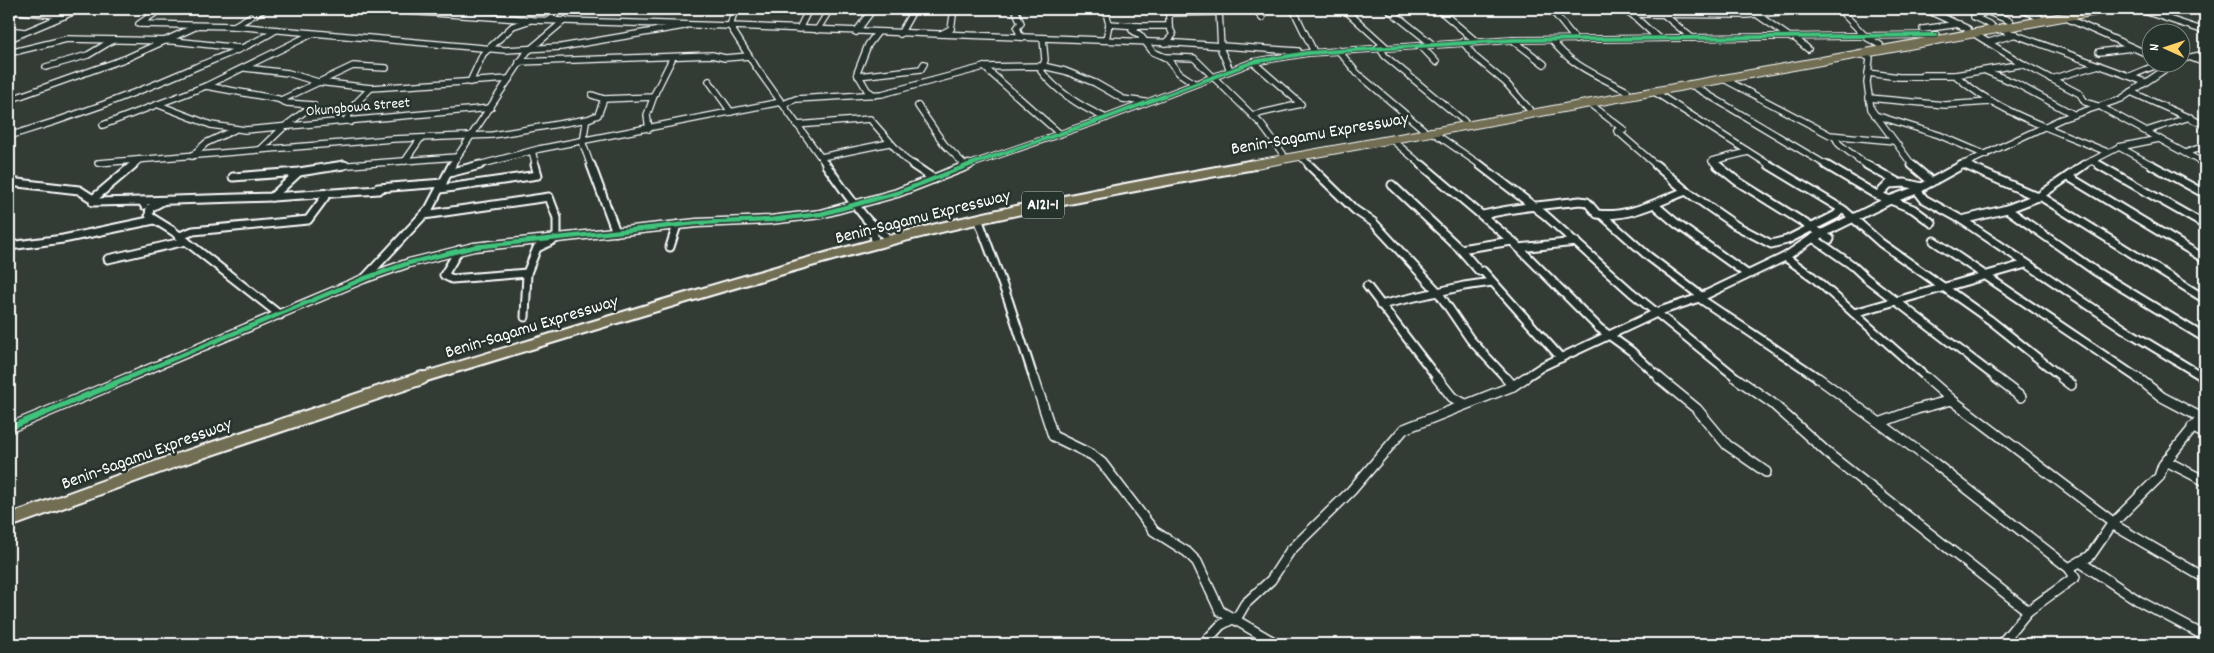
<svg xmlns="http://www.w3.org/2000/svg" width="2214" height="653" viewBox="0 0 2214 653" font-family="Dekko,sans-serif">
<rect width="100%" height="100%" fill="#333b35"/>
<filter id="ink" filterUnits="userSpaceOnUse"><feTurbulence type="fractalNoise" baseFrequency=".02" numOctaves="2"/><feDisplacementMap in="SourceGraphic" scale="10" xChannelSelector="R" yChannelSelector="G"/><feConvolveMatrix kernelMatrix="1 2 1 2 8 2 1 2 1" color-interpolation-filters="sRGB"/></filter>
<g filter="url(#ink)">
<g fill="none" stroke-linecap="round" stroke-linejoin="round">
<g stroke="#fff" stroke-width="8">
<g id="minor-far2">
<path d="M161 9 139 24 234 26 505 50 561 47 684 26"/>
<path d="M376 9 533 20 730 26 756 67 827 166"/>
<path d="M735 9 730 26 1178 43 1298 51"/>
<path d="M1015 9 1021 23 1017 28 1021 37"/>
<path d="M1105 9 1109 24 1106 40"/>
<path d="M1219 9 1221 50 1230 70"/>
<path d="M1256 9 1262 18"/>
<path d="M1293 9 1314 52"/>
<path d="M1344 9 1386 47"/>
<path d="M1388 9 1432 44"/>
<path d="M1438 9 1477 42"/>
<path d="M1551 9 1576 40"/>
<path d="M1626 9 1658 38"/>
<path d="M1749 9 1791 38"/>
<path d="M1839 9 1866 37 1880 45"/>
<path d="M1925 9 1968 29"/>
<path d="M2021 9 2039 17"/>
<path d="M2138 9 2205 31"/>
<path d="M2195 9 2205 12"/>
<path d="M9 10 64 16"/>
<path d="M1984 10 2010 21"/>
<path d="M1987 11 1974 17 1991 25"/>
<path d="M1630 14 1746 15 1813 9"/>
<path d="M1663 14 1692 38"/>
<path d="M2064 17 2152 56"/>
<path d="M551 19 561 9"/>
<path d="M1109 24 1138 26"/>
<path d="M234 26 264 9"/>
<path d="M1169 26H1138L1132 30 1140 35 1153 52 1167 58 1179 73 1194 83"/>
<path d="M1997 28 2145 82"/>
<path d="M799 29 809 9"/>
<path d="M1923 29 1959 24"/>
<path d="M9 30 24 32"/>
<path d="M817 30 830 9"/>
<path d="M856 32 873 9"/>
<path d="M1973 33 2023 64 2080 94 2085 102 2101 107 2205 164"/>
<path d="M900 34 914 9"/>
<path d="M941 34 951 29 954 9"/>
<path d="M1043 38 1045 60 1041 71C1058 93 1081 107 1106 118"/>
<path d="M1795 38 1808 49"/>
<path d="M9 39 80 9"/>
<path d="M1513 40 1544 64"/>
<path d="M1552 40C1569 65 1601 77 1627 91"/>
<path d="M1463 42 1475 57 1506 83 1529 109"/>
<path d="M1989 42 2016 34"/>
<path d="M1165 43 1173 35 1169 26V13L1219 12"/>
<path d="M1420 45 1436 62"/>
<path d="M1379 47 1385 56 1464 121"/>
<path d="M1338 50 1357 73 1423 129"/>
<path d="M2099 52 2132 48"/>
<path d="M9 53 67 39 174 41 240 48"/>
<path d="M1860 53 1870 58 1867 83 1871 109 1913 166"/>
<path d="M1164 57 1194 58 1261 124 1283 154"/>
<path d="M2192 58 2205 63"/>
<path d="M2182 59 2205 54"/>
<path d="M519 62 712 55 725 58 749 56"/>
<path d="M1253 62 1301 104 1253 115"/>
<path d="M2023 64 1955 75C1997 113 2056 130 2107 152"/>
<path d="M46 67 88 55 113 40"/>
<path d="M984 67 1060 134"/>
<path d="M245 68 288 73 318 82 371 88"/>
<path d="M1986 71 2015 83 2073 114"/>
<path d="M1868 73 1899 77H1925"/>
<path d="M1923 75H1955"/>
<path d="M858 76 921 69 924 64"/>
<path d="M2130 76 2159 64"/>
<path d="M1722 78 1830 135 1894 141"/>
<path d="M2051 79 2099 65"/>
<path d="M709 81 731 112"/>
<path d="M470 82 483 54 513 26 528 21"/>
<path d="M1690 84 1828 166"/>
<path d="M206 86 278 99 287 103 313 105 284 127 260 150"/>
<path d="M1653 91 1771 166"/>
<path d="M2131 92 2205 125"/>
<path d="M592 95 604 99 653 97 672 59"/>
<path d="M874 95 867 90 857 73 868 45 877 33"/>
<path d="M1869 98 1945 105 1990 102"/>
<path d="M9 100 127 58 195 27"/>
<path d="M281 100 353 66 386 68"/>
<path d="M1589 103 1624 130"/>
<path d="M783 104 796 99 882 94 984 67 1043 66 1065 71 1095 83 1123 99 1145 102"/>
<path d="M159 105 211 125 245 130 491 108"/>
<path d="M918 106 944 144 966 166"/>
<path d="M1875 115 1939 135 1986 155"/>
<path d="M351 122 346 120 355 104 371 88 509 79"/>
<path d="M586 122 583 144 591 166"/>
<path d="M103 125 206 86 312 34"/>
<path d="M797 125 870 119 905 159 915 166"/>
<path d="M649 129 647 115 655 93"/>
<path d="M1431 131 1482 166"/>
<path d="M1617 131 1657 166"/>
<path d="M2146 131 2190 117"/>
<path d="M9 136C73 117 135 94 196 67 223 56 251 46 276 30"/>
<path d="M1835 137 1839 144 1862 162"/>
<path d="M1391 139 1423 166"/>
<path d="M532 151 536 166"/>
<path d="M2185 153 2205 146"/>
<path d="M192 156 206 143 234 130"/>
<path d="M1300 156 1310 166"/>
<path d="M821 157 889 143"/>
<path d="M1858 160 1869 166"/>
<path d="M405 161 421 138"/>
<path d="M2092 161 2101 166"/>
<path d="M98 163 393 139 493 135 588 119 598 115 604 99"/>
<path d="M1965 165 1967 166"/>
<path d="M132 166 138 161"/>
<path d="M336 166 457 157"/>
<path d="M451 166 527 52 565 20"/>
<path d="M475 166 539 149 781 102"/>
<path d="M966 166 1106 118 1253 62 1308 53 1513 40 1936 35"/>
<path d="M1718 166 1712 161 1748 152"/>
<path d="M1960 166 2061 119 2121 99 2164 70 2159 64 2162 62"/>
<path d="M2082 166 2119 147"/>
<path d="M2154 166 2119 147 2159 139"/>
</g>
</g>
<g stroke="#fff" stroke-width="11">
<g id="minor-far1">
<path d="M591 165 616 232"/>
<path d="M826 165C840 184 853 204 869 222 876 229 884 232 889 241"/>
<path d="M913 165 934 179"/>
<path d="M1309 165 1355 210 1373 222 1438 292 1470 339 1507 379"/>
<path d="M1422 165 1512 241 1599 328 1631 351 1661 379"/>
<path d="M1480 165 1545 215 1631 292 1738 379"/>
<path d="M1656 165 1686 191"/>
<path d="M1717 165 1737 181 1830 239"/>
<path d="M1769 165 1845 211 1881 243 1990 320 2064 379"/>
<path d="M1826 165 1875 194 1913 209 1932 223"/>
<path d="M1867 165 1899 183"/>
<path d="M1912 165 1932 182"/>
<path d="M1965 165 2038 197"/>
<path d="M2099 165 2205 225"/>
<path d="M2152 165 2205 194"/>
<path d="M449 173 480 165"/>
<path d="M233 177 299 172 344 165"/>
<path d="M2069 177 2205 259"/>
<path d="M9 182 79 190 93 199V202L142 201 144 205"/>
<path d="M1392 185 1460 249 1479 271"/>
<path d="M378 188 443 183"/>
<path d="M440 189 538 175 535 165"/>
<path d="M1917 190 1924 199 1962 220 2124 329 2205 378"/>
<path d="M1878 195 1889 184 1905 183 1922 187"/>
<path d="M2040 196 2205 299"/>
<path d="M272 197 299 172"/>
<path d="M93 199 133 165"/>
<path d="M142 201 272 197 379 190"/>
<path d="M163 201 150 208 149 215 152 218 173 231 280 315"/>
<path d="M1657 207 1677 224 1747 274"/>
<path d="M2007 209 2095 271 2205 338"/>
<path d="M424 215 549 197 557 218V238L537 248 527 273 525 317"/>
<path d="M1483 215C1515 207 1547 205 1580 201L1587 202 1597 214C1629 218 1657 202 1686 191L1735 225 1771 244 1787 240 1836 215 1842 209"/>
<path d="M1602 215 1648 256 1701 296 1699 298 1820 379"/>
<path d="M1962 220 2007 209 2038 197 2084 165"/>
<path d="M979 221 1009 302 1034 379"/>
<path d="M871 224 876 244"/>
<path d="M180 236 193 231 308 220 328 193"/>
<path d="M1813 238 1852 265 1866 278 1998 379"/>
<path d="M1934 241 2139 379"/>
<path d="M9 246 63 239 154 220"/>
<path d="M670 247 677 225"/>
<path d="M1519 248 1576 242"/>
<path d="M1460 249 1512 241"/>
<path d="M459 250 444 275 452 279 527 273"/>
<path d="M1785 257 1813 277 1928 379"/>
<path d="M108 259 186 241"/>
<path d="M1483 271 1561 358"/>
<path d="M365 278 429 209 452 165"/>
<path d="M1367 286 1438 379"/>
<path d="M1380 305 1464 286 1492 282"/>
<path d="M1854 313 2026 264"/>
<path d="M125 379 363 279 409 263 474 247 697 223 770 220 821 214 897 193 969 165"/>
<path d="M1523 379 1543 366 1663 310 1699 298 1785 257 1813 238 1892 199 1917 190 1962 165"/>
</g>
</g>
<g stroke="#fff" stroke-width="12">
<g id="minor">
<path d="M1034 378 1053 436 1092 455 1102 463 1154 531 1187 552 1197 562 1220 611 1277 644"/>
<path d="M1437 378 1452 397 1465 404"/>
<path d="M1506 378 1513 386"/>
<path d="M1659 378 1697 409 1727 445 1766 472"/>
<path d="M1736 378 1772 403 1831 456 2028 611 2075 577 2069 568 1933 462 1818 378"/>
<path d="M1927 378 1952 400 2109 519 2112 524 2205 578"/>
<path d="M1996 378 2021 397"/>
<path d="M2062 378 2071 385"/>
<path d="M2138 378 2162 397 2200 417"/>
<path d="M1882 422 1917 409 1952 400"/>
<path d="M2192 427 2205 434"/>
<path d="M9 428 128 378"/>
<path d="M2166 461 2205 481"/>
<path d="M2080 562 2139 601 2205 636"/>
<path d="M2069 568 2090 556 2112 524 2159 477 2163 465 2205 413"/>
<path d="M1203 644 1221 625 1238 616 1245 604 1271 580 1290 551 1351 491 1404 429 1513 386 1525 378"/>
<path d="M2001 644 2028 611"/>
</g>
</g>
<g stroke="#fff" stroke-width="10">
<path id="highway-far2" d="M1245 166 2107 9"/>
</g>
<g stroke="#fff" stroke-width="13">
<path id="highway-far1" d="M418 379C570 333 722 285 875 244 999 211 1126 188 1252 165"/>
</g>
<g stroke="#fff" stroke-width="16">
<path id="highway" d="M9 521 169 463 422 378"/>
</g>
<use href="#minor-far2" stroke="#26332d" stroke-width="5.5"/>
<use href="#minor-far1" stroke="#26332d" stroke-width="7"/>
<use href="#minor" stroke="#26332d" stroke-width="9"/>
<use href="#highway-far2" stroke="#726e52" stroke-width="8"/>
<use href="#highway-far1" stroke="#726e52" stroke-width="9"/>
<use href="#highway" stroke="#726e52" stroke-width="12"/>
<g stroke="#26332d" stroke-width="6">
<path id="cycleway-far2" d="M966 166 1106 118 1253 62 1308 53 1513 40 1936 35"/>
</g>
<g stroke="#26332d" stroke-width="8">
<path id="cycleway-far1" d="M125 379 363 279 409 263 474 247 697 223 770 220 821 214 897 193 969 165"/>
</g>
<g stroke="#26332d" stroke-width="9">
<path id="cycleway" d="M9 428 128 378"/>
</g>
<use href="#cycleway-far2" stroke="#40c37c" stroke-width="4"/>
<use href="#cycleway-far1" stroke="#40c37c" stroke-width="4.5"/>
<use href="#cycleway" stroke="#40c37c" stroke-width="6"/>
</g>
</g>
<g text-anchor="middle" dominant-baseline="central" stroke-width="5" stroke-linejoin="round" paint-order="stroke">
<g font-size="15" fill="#fff" stroke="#26332d">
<text transform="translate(358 108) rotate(-5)">Okungbowa Street</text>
</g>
<rect fill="#26332d" stroke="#bec2c0" stroke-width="1" x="1022" y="191.5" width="42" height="27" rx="4"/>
<g font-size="16" font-weight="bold" fill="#fff">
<text x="1043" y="205">A121-1</text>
</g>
<g font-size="18" fill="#fff" stroke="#26332d">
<text transform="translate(1320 135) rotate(-10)">Benin-Sagamu Expressway</text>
<text transform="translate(923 218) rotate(-14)">Benin-Sagamu Expressway</text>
<text transform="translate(532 328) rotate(-17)">Benin-Sagamu Expressway</text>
<text transform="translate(147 455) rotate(-20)">Benin-Sagamu Expressway</text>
</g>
</g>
<rect width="2214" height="653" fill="none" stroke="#26332d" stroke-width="30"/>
<rect x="15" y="15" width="2184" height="623" fill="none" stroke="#fff" stroke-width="2" filter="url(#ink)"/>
<g transform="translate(2166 48) rotate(273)"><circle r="24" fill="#26332d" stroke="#7d8581"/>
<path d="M0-4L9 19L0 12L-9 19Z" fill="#ffd166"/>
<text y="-8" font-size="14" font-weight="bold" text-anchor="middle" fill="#ffffff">N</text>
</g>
</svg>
